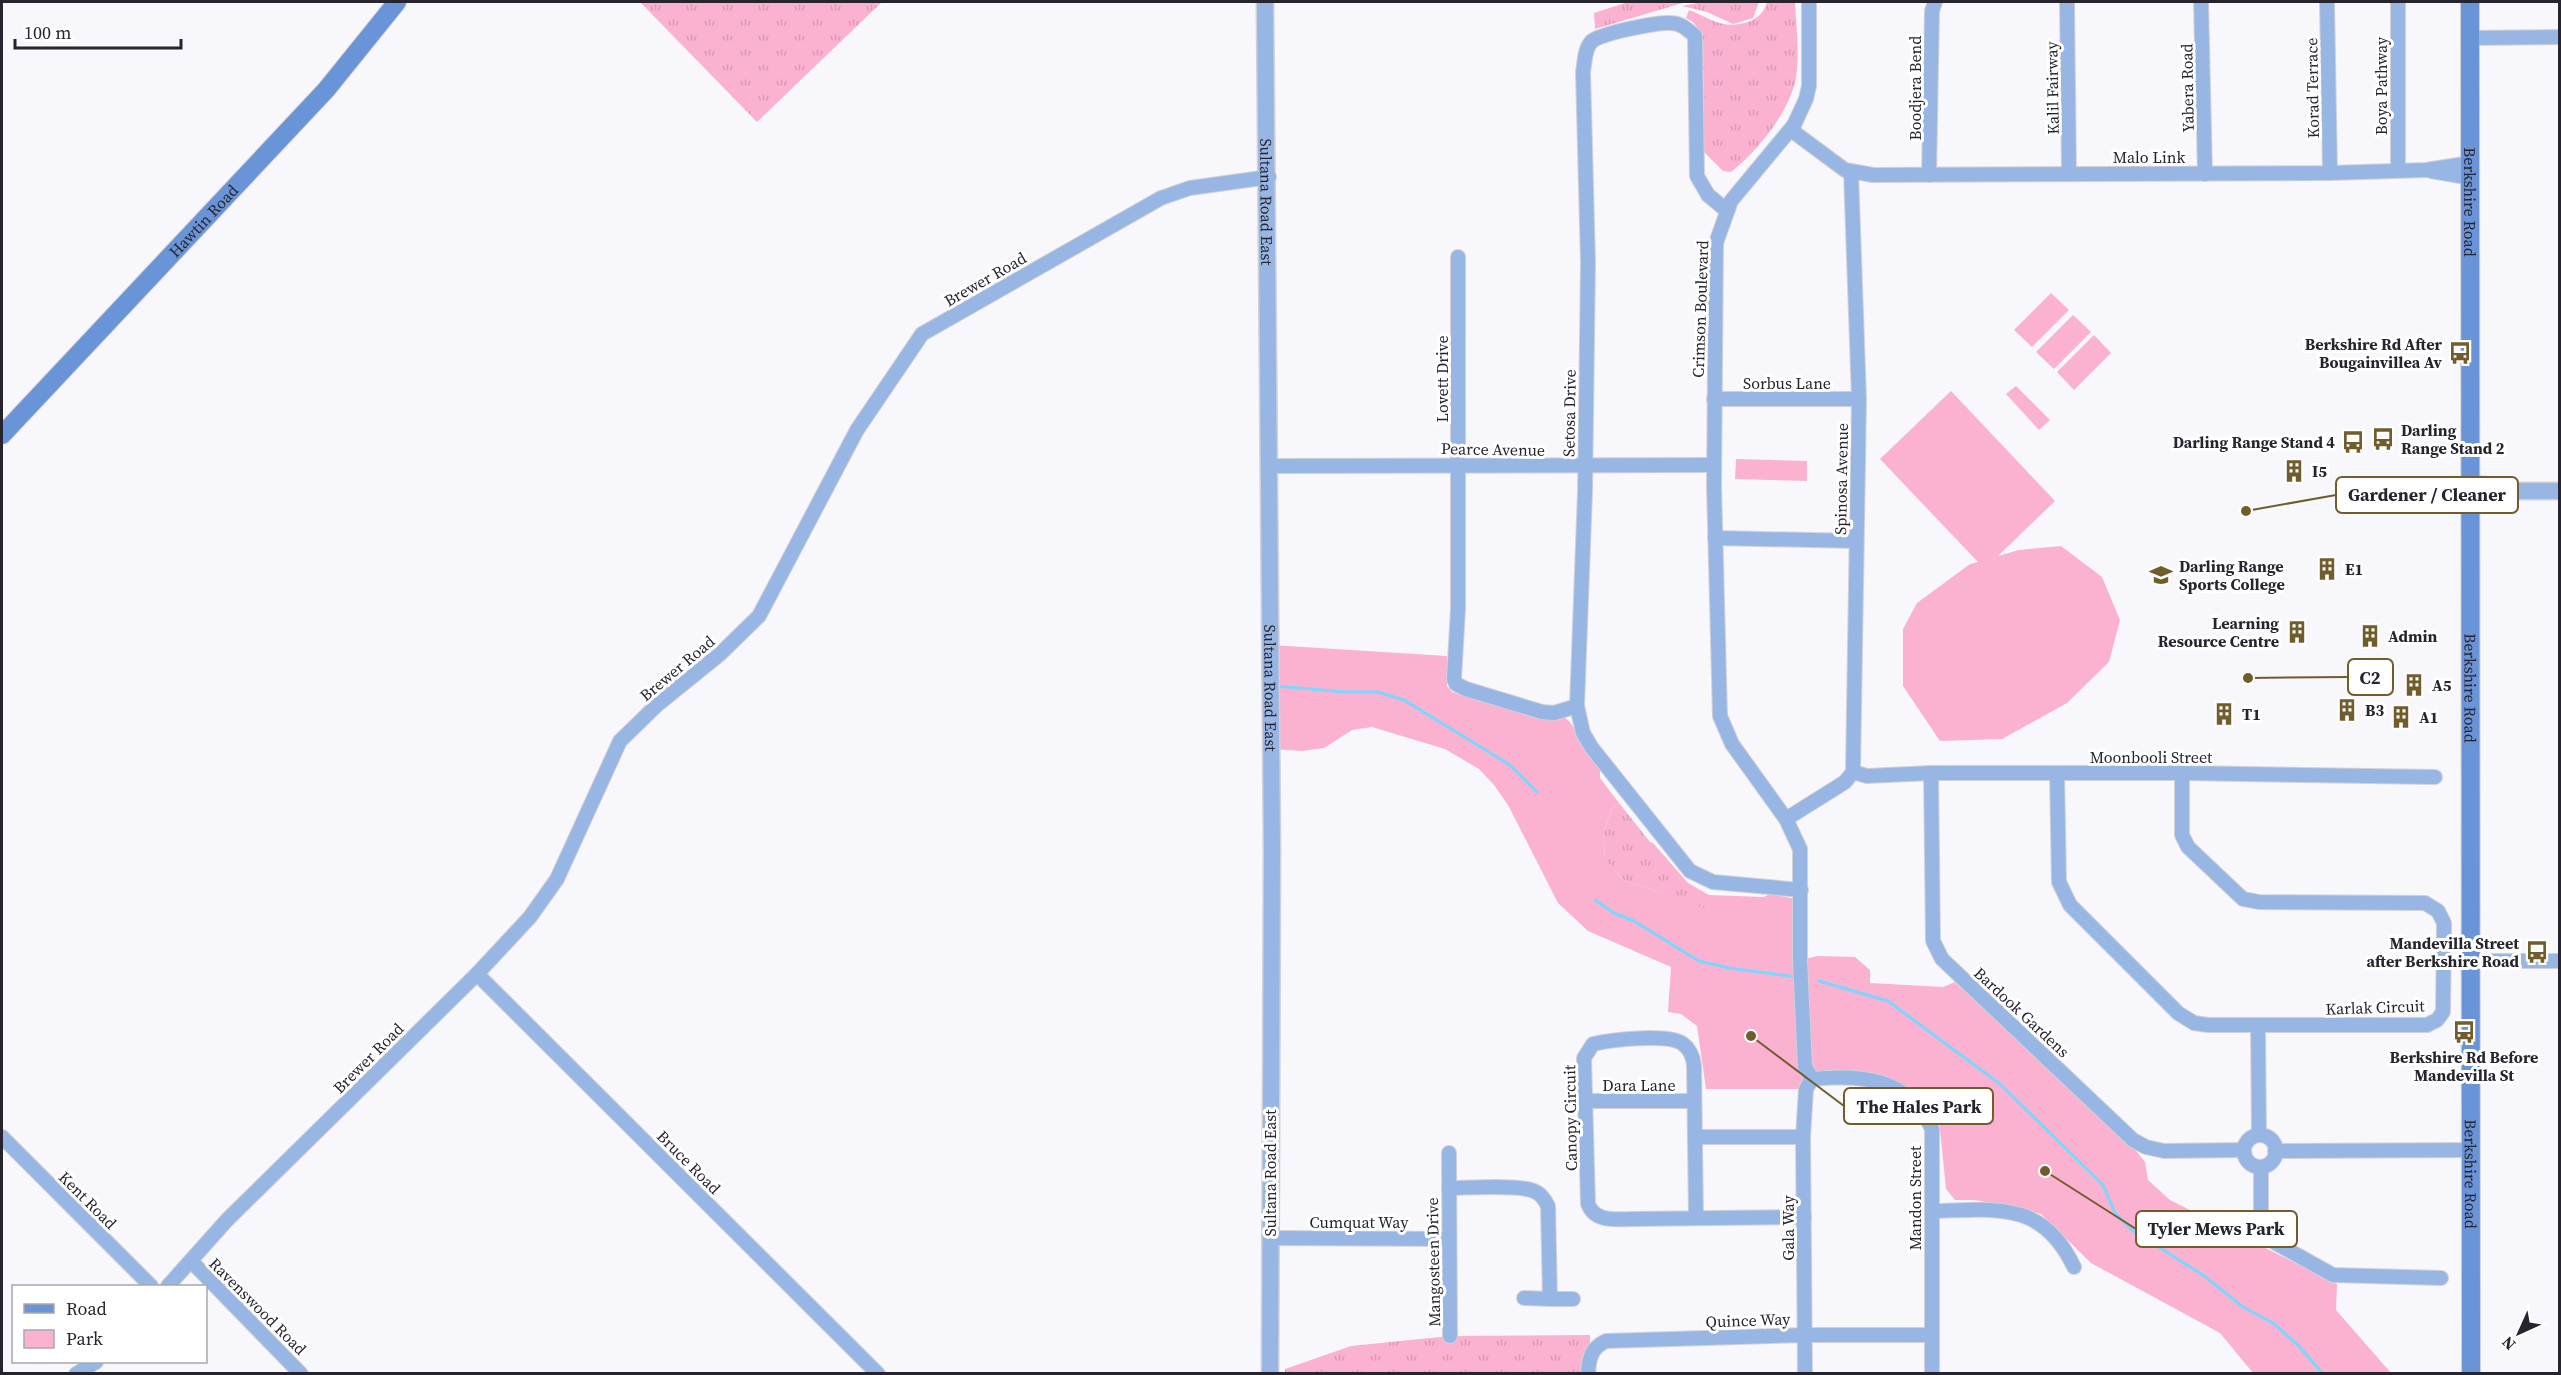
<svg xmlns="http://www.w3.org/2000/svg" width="2561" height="1375" viewBox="0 0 2561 1375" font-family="'Source Serif 4',serif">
<defs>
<pattern id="grass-tufts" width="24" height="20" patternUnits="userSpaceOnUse" patternTransform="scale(1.5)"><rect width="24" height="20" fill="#fbb2d0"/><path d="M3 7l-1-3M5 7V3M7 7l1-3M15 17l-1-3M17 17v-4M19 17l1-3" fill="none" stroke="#d799b3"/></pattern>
</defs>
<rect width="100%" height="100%" fill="#f7f7fc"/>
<g fill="url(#grass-tufts)">
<path d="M640 2H882L757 122Z"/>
<path d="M1628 2H1686L1595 29 1594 13Z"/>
<path d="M1702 2H1759L1753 18 1733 24 1707 12 1682 6Z"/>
<path d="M1767 2H1795C1796 25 1800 53 1796 77 1791 110 1757 152 1731 172L1723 171 1704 152 1703 35 1693 22 1686 18 1689 10C1712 19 1723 30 1748 22 1759 18 1764 12 1767 2Z"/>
<path d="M1619 803 1650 842 1653 843 1688 883 1709 895V911L1648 888 1626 882 1610 866 1605 858 1603 832 1612 808Z"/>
<path d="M1590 1335V1373L1285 1374V1369L1351 1346 1450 1336Z"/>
</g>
<g fill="#fbb2d0">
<path d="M2051 293 2069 310 2032 347 2014 330Z"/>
<path d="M2073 315 2091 332 2054 369 2036 352Z"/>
<path d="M2094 335 2111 353 2074 390 2057 372Z"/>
<path d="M2016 386 2050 420 2039 430 2006 394Z"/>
<path d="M1951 391 2055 501 1998 556 2019 550 2061 546 2102 577 2120 620 2109 662 2067 703 2002 739 1940 741 1903 686V629L1917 603 1970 564 1978 562 1880 459Z"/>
<path d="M1736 459 1807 461V481L1735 479Z"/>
<path d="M1271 645 1447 656V686L1452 692 1537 717H1564L1570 722 1600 767V778L1619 803 1612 808 1603 832 1605 858 1615 871 1626 882 1648 888 1709 910V895L1764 897 1770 894 1801 900V960L1817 956 1855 957 1870 970V983L1943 987 1955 982 2134 1148 2145 1162 2148 1180 2170 1200 2337 1284 2336 1310 2391 1373H2253L2220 1333 2091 1263 2041 1214 1975 1200H1955L1946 1189 1939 1120 1924 1112 1897 1089 1823 1078 1806 1089H1706L1697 1026 1681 1014 1668 1012 1671 967 1588 931 1558 903 1508 805 1494 785 1479 769 1445 749 1372 727 1352 730 1324 748 1302 751 1272 749Z"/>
</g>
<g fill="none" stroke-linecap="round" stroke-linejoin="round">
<g stroke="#7ad7fd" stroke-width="3">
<path d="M1276 686 1345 692H1377L1404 700 1510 765 1537 792"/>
<path d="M1595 900 1614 913 1634 921 1699 961 1729 968 1797 977"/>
<path d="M1819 981 1888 1001 2000 1084 2103 1185 2115 1213 2133 1231 2203 1275 2243 1307 2273 1323 2298 1345 2323 1374"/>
</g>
<g stroke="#d1d1d7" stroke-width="16">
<g id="minor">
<path d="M2067 2 2069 174"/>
<path d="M2201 2 2205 174"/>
<path d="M2327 2 2330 173"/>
<path d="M2470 38 2560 37"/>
<path d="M1791 130 1845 170 1873 175 2330 173 2426 170 2471 163"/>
<path d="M2398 170V2"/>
<path d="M2431 171 2472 178"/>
<path d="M1851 172 1859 399 1853 772 1867 776 1931 773H2182L2435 777"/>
<path d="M1929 175 1932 11 1935 2"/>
<path d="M1726 210 1708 195 1697 176 1695 36C1687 29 1681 23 1670 23 1657 22 1603 33 1592 41 1584 49 1585 62 1583 72L1588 262 1585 492 1577 706 1583 733 1592 748 1690 871 1713 882 1801 890"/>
<path d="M1458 257V609L1454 679 1456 684 1466 689 1542 712 1554 713 1577 706"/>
<path d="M1714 399H1859"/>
<path d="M1271 466 1714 465"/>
<path d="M1715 538 1856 541"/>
<path d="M1931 773 1933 941 1942 959 2133 1140 2146 1147 2164 1151 2244 1150"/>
<path d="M2057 773 2059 882 2070 905 2178 1013 2194 1023 2208 1025H2427L2437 1020 2443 1012 2444 923 2438 911 2425 903 2259 902 2243 899 2188 847 2182 835V773"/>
<path d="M1786 819 1845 782 1853 772"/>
<path d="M2471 961H2560"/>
<path d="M477 974 878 1374"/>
<path d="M2258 1026 2259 1135"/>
<path d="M1812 1079C1861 1074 1909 1078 1932 1129V1374"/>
<path d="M1584 1101H1694"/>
<circle cx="2260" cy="1151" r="16"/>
<path d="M2 1137 151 1286"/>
<path d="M1695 1137H1803"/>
<path d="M2275 1151 2472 1150"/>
<path d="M1449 1153 1450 1336"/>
<path d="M2261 1167V1221L2272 1241 2333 1275 2441 1278"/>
<path d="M1449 1188C1467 1188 1522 1184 1536 1192 1542 1195 1545 1200 1548 1206L1550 1299 1524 1298"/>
<path d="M1932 1211C1994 1210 2042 1199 2074 1267"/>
<path d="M1696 1217 1694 1065C1693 1057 1690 1049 1683 1044 1669 1033 1610 1040 1593 1044L1584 1058 1588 1204C1595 1223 1617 1219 1633 1219L1804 1217"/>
<path d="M1270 1238 1448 1239"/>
<path d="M191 1261 301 1374"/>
<path d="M168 1286 227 1220 477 974 530 917 557 879 620 741 657 705 720 654 759 616 857 430 922 334 1161 198 1190 188 1269 177"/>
<path d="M1550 1299H1573"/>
<path d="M76 1374 96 1362"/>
<path d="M1588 1374C1589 1358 1591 1348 1606 1341L1806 1335H1932"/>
<path d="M1805 1374 1803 1137 1806 1089 1812 1079 1805 1067 1800 960V849L1786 819 1732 744 1720 716 1714 486 1716 243 1731 201 1794 125 1806 99 1809 86V2"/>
</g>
</g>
<g stroke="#d1d1d7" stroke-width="19">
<g id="tertiary">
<path id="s1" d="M1265 2 1272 850 1270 1374"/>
<path d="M2472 484 2503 487 2515 491H2560"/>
</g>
</g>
<g stroke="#d1d1d7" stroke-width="20">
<g id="secondary">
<path id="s2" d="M2470 2 2471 1374"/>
<path id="s3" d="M2 435 326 90 397 2"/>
</g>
</g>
<use href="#minor" stroke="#98b6e4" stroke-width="14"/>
<use href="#tertiary" stroke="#98b6e4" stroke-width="16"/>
<use href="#secondary" stroke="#6994d7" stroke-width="18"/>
</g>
<defs>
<g id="bus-bare" transform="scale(1.8)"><path d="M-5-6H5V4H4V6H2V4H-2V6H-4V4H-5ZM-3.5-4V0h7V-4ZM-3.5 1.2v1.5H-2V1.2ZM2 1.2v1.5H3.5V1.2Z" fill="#715d2b" stroke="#fff" stroke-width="2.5" paint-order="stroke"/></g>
<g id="building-bare" transform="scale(1.8)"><path d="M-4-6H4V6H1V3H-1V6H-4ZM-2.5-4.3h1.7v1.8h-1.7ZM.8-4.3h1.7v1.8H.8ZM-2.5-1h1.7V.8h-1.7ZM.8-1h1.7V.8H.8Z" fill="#715d2b" stroke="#fff" stroke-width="2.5" paint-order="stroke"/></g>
<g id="school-bare" transform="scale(1.8)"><path d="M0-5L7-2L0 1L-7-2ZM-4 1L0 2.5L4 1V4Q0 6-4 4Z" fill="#715d2b" stroke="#fff" stroke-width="2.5" paint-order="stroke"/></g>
</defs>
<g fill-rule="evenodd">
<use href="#bus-bare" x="2460" y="353"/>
<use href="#bus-bare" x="2383" y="439"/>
<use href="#bus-bare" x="2353" y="442"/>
<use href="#building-bare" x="2294" y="471"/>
<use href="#building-bare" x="2327" y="569"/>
<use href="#school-bare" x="2161" y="575"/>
<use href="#building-bare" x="2297" y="632"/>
<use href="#building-bare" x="2370" y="636"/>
<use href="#building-bare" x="2414" y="685"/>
<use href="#building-bare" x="2347" y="710"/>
<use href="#building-bare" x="2224" y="714"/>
<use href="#building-bare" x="2401" y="717"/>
<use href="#bus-bare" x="2537" y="952"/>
<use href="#bus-bare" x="2464" y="1032"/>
</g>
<g text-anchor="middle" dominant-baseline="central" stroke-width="6" stroke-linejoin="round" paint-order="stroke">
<g font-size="16" fill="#26252f" stroke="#fff">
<text transform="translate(2381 86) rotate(-90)">Boya Pathway</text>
<text transform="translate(1915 88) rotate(-90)">Boodjera Bend</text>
<text transform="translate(2052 88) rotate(-91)">Kalil Fairway</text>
<text transform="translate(2187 88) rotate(-91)">Yabera Road</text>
<text transform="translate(2312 88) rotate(-91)">Korad Terrace</text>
<text x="2149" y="157">Malo Link</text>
<text stroke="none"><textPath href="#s1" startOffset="200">Sultana Road East</textPath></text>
<text stroke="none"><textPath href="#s2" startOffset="200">Berkshire Road</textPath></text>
<text stroke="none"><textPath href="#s3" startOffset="294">Hawtin Road</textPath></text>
<text transform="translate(985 279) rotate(-30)">Brewer Road</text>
<text transform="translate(1700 309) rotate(-88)">Crimson Boulevard</text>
<text transform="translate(1442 379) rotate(-90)">Lovett Drive</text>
<text x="1787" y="383">Sorbus Lane</text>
<text transform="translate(1569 413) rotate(-89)">Setosa Drive</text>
<text transform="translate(1493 449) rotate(1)">Pearce Avenue</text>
<text transform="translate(1841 479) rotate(-89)">Spinosa Avenue</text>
<text transform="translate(677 668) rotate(-40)">Brewer Road</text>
<text stroke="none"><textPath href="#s1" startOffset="686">Sultana Road East</textPath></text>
<text stroke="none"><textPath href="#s2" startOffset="686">Berkshire Road</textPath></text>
<text x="2151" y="757">Moonbooli Street</text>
<text transform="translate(2375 1007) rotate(-2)">Karlak Circuit</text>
<text transform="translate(2022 1012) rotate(43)">Bardook Gardens</text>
<text transform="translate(368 1058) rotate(-45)">Brewer Road</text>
<text x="1639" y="1085">Dara Lane</text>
<text transform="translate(1570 1118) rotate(-91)">Canopy Circuit</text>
<text transform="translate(689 1162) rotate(45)">Bruce Road</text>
<text transform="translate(1270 1173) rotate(-90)">Sultana Road East</text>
<text stroke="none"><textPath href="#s2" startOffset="1172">Berkshire Road</textPath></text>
<text transform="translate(1915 1198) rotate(-90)">Mandon Street</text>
<text transform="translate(88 1200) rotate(45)">Kent Road</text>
<text x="1359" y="1222">Cumquat Way</text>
<text transform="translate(1788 1228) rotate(-90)">Gala Way</text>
<text transform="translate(1433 1262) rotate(-91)">Mangosteen Drive</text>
<text transform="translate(258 1306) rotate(45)">Ravenswood Road</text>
<text transform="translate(1748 1320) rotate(-2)">Quince Way</text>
</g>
<g font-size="16" font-weight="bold" fill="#26252f" stroke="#fff" text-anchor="start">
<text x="2442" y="344" text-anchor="end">Berkshire Rd After<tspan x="2442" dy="18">Bougainvillea Av</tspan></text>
<text x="2401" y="430">Darling<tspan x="2401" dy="18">Range Stand 2</tspan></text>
<text x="2335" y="442" text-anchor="end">Darling Range Stand 4</text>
<text x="2312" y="471">I5</text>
<text x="2179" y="566">Darling Range<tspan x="2179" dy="18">Sports College</tspan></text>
<text x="2345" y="569">E1</text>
<text x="2279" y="623" text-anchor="end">Learning<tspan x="2279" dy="18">Resource Centre</tspan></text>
<text x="2388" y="636">Admin</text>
<text x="2432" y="685">A5</text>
<text x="2365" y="710">B3</text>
<text x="2242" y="714">T1</text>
<text x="2419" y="717">A1</text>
<text x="2519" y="943" text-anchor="end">Mandevilla Street<tspan x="2519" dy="18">after Berkshire Road</tspan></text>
<text x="2464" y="1057" text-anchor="middle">Berkshire Rd Before<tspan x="2464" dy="18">Mandevilla St</tspan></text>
</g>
</g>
<path fill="none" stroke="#715d2b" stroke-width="2" d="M2246 511L2336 495M2248 678L2348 677M1751 1036L1844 1106M2045 1171L2136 1229"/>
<g fill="#715d2b" stroke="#fff" stroke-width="2">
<circle cx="2246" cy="511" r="6"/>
<circle cx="2248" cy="678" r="6"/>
<circle cx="1751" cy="1036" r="6"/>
<circle cx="2045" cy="1171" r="6"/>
</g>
<g fill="#fff" stroke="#715d2b" stroke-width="2">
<rect x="2336" y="477" width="182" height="36" rx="6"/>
<rect x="2348" y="659" width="45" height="36" rx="6"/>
<rect x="1844" y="1088" width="149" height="36" rx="6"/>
<rect x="2136" y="1211" width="161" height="36" rx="6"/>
</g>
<g font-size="18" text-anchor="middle" font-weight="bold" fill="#26252f">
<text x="2427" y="501">Gardener / Cleaner</text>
<text x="2370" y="684">C2</text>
<text x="1919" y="1113">The Hales Park</text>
<text x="2216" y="1235">Tyler Mews Park</text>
</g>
<rect width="2561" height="1375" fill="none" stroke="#26252f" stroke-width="6"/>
<rect x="12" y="1285" width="195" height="78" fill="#ffffff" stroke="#a8a8ac" stroke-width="1.5"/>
<rect x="24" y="1304" width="30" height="9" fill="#6994d7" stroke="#a8a8ac" stroke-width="1.5"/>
<text x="66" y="1315" font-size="18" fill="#26252f">Road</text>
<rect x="24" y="1330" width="30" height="18" fill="#fbb2d0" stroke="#a8a8ac" stroke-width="1.5"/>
<text x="66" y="1345" font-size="18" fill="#26252f">Park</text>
<g transform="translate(2519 1333) rotate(225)" stroke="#ffffff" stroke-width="4.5" paint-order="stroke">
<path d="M0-4.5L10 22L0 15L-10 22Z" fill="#26252f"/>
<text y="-9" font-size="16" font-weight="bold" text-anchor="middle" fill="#26252f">N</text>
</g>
<path d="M15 39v9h166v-9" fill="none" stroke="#26252f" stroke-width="3"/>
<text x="24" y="39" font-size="18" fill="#26252f" stroke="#ffffff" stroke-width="4.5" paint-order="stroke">100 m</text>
</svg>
